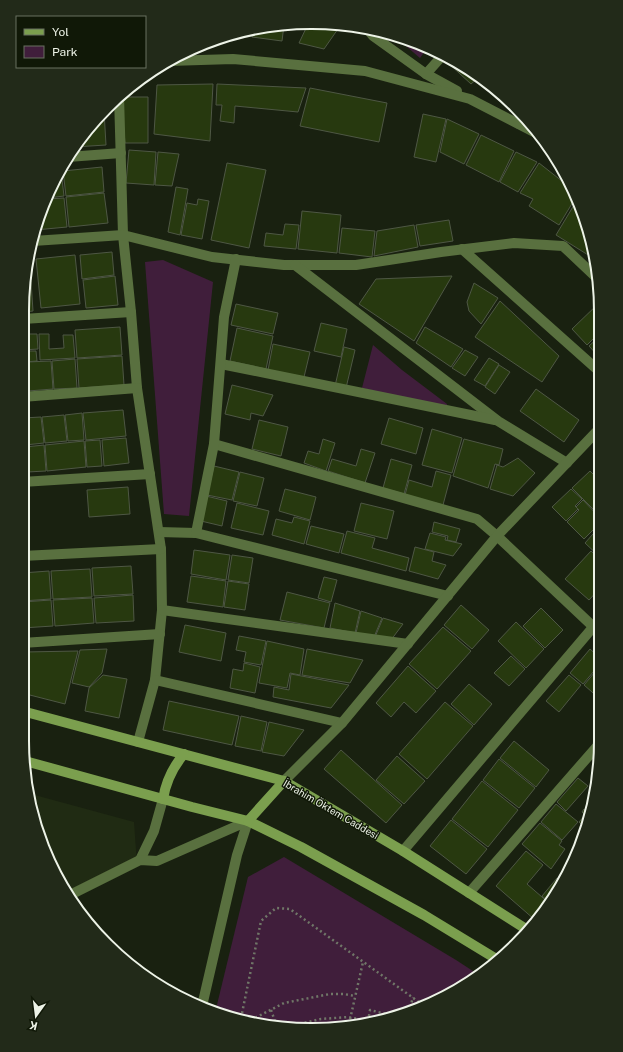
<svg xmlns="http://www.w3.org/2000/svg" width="623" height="1052" viewBox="0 0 623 1052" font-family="'Public Sans',sans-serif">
<rect width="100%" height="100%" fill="#192110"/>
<path fill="#202b13" d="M31 794 134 822 137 865 70 894 37 833Z"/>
<g fill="#401e3b">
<path d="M393 35 422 44 428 47 420 58Z"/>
<path d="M163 260 213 282 189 516 164 514 145 262Z"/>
<path d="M373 345 402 370 447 404V408L362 388Z"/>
<path d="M284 857 456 960 479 975 405 1015 312 1030 219 1015 215 1013 248 877Z"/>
</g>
<g fill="#27390f" stroke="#4e5744">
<path d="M309 22 338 25 340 26 324 49 299 43Z"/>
<path d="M284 25 282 41 252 37 254 28Z"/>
<path d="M450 59 473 71 479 77 471 84 447 62Z"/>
<path d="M213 84 210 141 154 134 157 85Z"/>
<path d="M217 84 306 88 298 112 235 106 234 123 220 121 222 105H216Z"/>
<path d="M310 88 387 103 379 142 300 126Z"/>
<path d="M121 97H148V143H125Z"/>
<path d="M104 111 106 145 74 147Z"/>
<path d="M423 114 446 119 436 162 414 157Z"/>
<path d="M447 119 479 134 464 164 440 152Z"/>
<path d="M481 135 514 151 499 182 466 165Z"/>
<path d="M129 150 156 152 154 185 126 183Z"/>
<path d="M158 152 179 154 172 186 155 185Z"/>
<path d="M516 152 537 162 518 192 500 182Z"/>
<path d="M227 163 266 170 249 248 211 240Z"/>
<path d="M539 163 572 189 576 197 559 225 529 206 533 199 520 193Z"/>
<path d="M102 167 104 192 66 196 63 171Z"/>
<path d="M61 171 64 196 48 198Z"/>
<path d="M176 187 188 189 180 235 168 232Z"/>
<path d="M104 193 108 223 69 227 66 197Z"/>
<path d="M64 198 67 227 35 230 37 218 47 199Z"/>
<path d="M198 199 209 201 202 239 181 235 187 203 197 205Z"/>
<path d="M577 200 586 219 593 258 556 235Z"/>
<path d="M302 211 341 215 337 253 298 249Z"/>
<path d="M449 220 453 241 420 246 416 225Z"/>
<path d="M285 224 299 225 296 249 264 246 266 233 283 235Z"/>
<path d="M414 225 418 247 374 256 377 231Z"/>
<path d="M342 228 375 231 372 257 339 253Z"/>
<path d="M112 252 114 275 82 279 80 255Z"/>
<path d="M75 255 80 304 41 308 36 259Z"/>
<path d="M115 276 118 305 86 308 83 280Z"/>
<path d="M452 276 414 341 359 304 376 279Z"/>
<path d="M25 281H31L33 311 23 312V292Z"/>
<path d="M474 283 498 298 481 324 469 311 467 302Z"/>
<path d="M500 301 559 356 542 382 475 337Z"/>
<path d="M600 302V332L587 345 572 329Z"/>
<path d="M236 304 278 313 273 334 231 325Z"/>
<path d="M321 323 347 329 341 357 314 351Z"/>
<path d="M120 327 122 355 77 358 75 330Z"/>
<path d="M425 327 463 349 451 367 416 343Z"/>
<path d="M237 328 273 336 266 369 230 361Z"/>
<path d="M23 334H37L38 349 23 350Z"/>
<path d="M39 334H49V349L64 348 63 335H73L75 358 40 360Z"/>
<path d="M600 336V358L589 346Z"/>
<path d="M273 344 310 352 304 377 268 370Z"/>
<path d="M344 347 355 350 346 388 335 386Z"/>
<path d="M465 350 478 357 465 376 452 368Z"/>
<path d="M23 351H36L37 361 25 362 26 391H22Z"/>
<path d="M122 356 124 385 79 388 77 359Z"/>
<path d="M489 358 499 364 485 386 474 380Z"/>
<path d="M75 359 77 388 54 389 52 361Z"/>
<path d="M51 361 53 389 28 391 27 362Z"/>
<path d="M499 365 510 372 495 394 485 387Z"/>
<path d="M232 385 273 395 263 416 251 413 250 420 225 414Z"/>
<path d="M536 389 579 420 564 442 520 411Z"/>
<path d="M123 410 126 436 86 440 83 413Z"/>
<path d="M82 413 84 440 68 441 65 415Z"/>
<path d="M64 415 67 441 45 443 42 417Z"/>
<path d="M41 417 44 443 25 445 23 418Z"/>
<path d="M389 418 423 428 416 454 381 444Z"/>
<path d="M259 420 288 427 281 456 252 449Z"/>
<path d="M432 429 462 438 452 473 422 465Z"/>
<path d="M126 438 129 463 104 466 102 440Z"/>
<path d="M323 439 335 443 326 471 304 463 308 451 319 454Z"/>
<path d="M464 439 503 449 499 465 495 464 488 488 453 476Z"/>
<path d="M100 440 102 466 87 467 85 441Z"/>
<path d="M84 441 86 467 47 471 45 445Z"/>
<path d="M44 445 46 471 27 472 25 447Z"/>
<path d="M22 447H24L26 472 22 473Z"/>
<path d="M361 449 375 453 365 483 328 471 332 459 356 466Z"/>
<path d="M518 458 535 473 513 496 490 489 497 465 503 467Z"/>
<path d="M391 459 412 465 404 494 383 488Z"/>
<path d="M214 466 239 472 232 500 207 495Z"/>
<path d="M436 471 451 475 443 505 405 495 409 480 432 487Z"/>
<path d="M590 471 600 481V516L572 488Z"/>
<path d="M240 472 264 478 257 506 233 501Z"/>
<path d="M128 487 130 514 89 517 87 490Z"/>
<path d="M285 489 316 497 310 520 279 511Z"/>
<path d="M571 489 582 499 575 506 578 509 566 521 552 507Z"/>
<path d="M206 496 227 501 222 526 201 521Z"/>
<path d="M583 500 600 518V523L584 539 567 522 579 510 576 507Z"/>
<path d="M237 503 269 511 263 535 231 528Z"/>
<path d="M361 503 394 511 387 539 354 531Z"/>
<path d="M294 517 310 521 304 544 272 535 276 519 292 523Z"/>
<path d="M434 522 460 529 456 542 447 540 448 536 432 532Z"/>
<path d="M311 526 344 534 339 553 306 544Z"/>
<path d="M347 531 375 538 372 548 409 558 406 571 341 553Z"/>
<path d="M430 533 446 537 445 540 462 544 453 556 425 549Z"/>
<path d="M593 534 600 541V557L585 543Z"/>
<path d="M415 547 434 552 432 561 446 565 438 579 409 571Z"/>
<path d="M194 550 230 555 226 580 191 574Z"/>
<path d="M591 551 600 559V588L589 600 565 579Z"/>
<path d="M232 555 253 558 249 583 228 580Z"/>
<path d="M131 566 133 594 94 596 92 568Z"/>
<path d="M90 569 92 597 53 599 51 571Z"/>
<path d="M49 571 51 599 22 601V573Z"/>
<path d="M191 576 226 581 223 607 187 602Z"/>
<path d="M324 577 337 580 331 602 318 598Z"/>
<path d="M228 581 249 584 245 610 224 607Z"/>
<path d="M287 592 330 603 324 628 280 620Z"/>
<path d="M133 595 134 621 96 623 94 598Z"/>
<path d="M92 598 94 623 55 626 53 600Z"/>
<path d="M51 600 53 626 22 628V602Z"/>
<path d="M335 603 360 611 355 633 330 628Z"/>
<path d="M461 605 489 630 472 649 444 625Z"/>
<path d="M541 608 563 630 545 648 523 626Z"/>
<path d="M361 611 382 618 374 637 356 633Z"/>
<path d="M383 618 403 624 391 640 375 637Z"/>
<path d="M516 622 544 649 526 668 498 641Z"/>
<path d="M185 625 226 633 221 661 179 652Z"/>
<path d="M443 627 471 651 437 689 409 664Z"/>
<path d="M239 636 266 641 261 665 244 662 246 652 236 650Z"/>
<path d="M267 641 304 649 300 675 290 673 287 688 259 683Z"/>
<path d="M107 649 102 673 89 687 72 683 80 650Z"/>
<path d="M307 649 363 660 350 683 302 675Z"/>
<path d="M590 649 600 658V664L583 684 570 673Z"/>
<path d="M78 651 65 704 22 693V661L24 652Z"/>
<path d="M511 656 525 669 509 686 494 673Z"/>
<path d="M244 663 260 667 255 693 230 688 233 669 243 671Z"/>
<path d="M408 666 436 691 416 713 404 702 391 717 376 703Z"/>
<path d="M600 666V699L584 685Z"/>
<path d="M291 674 349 685 331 708 273 697 274 687 289 690Z"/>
<path d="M103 675 127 679 119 718 85 711 89 688Z"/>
<path d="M569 675 581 685 559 712 546 701Z"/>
<path d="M469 684 492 704 474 725 451 704Z"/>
<path d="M169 701 239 716 232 745 163 730Z"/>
<path d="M445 702 473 726 427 779 399 754Z"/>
<path d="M241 716 267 722 261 751 235 746Z"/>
<path d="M269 722 304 730 284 756 262 752Z"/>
<path d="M514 741 549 770 536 787 500 758Z"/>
<path d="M341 750 402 805 386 823 324 769Z"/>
<path d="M397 756 425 781 404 804 376 780Z"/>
<path d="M600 757V760L598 770 593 765Z"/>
<path d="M499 759 535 788 519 808 483 780Z"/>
<path d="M578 778 588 786 566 811 557 802Z"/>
<path d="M482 781 518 810 488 847 452 819Z"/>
<path d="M592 800 590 813 585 808Z"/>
<path d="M556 804 578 822 562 840 541 822Z"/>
<path d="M584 809 590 814 586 829 579 822 585 815 582 812Z"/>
<path d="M451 820 487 849 466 874 430 846Z"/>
<path d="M540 823 562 841 559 845 565 849 551 869 522 844Z"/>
<path d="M526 851 543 865 527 884 550 904 535 920 496 886Z"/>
<path d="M557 878 562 882 550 903 542 896Z"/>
</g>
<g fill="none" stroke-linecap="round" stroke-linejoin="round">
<g stroke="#707768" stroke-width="2.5" stroke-dasharray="2 3" stroke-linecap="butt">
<path d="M271 1010 276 1024"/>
<path d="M409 1012 413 997"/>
<path d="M241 1018 261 921 276 908 290 909 423 1005"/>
<path d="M251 1020 284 1003 330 994H344L355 996"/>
<path d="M368 1021 370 1010 390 1015 389 1017"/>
<path d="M349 1024 363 962"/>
<path d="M290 1026 321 1019 348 1017 368 1021"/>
</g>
<path stroke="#59703f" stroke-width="9" d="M518 124 526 118"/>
<g stroke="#59703f" stroke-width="10">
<path d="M426 74 443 55"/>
<path d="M119 96 123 235 131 312 137 388 161 549 162 610 155 680 138 742"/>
<path d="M68 157 121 153"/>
<path d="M33 241 123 235 212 257 284 265H356L441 252 514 243 563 246 598 279"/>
<path d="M462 249 600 372"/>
<path d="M295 265 498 421 567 463"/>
<path d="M23 319 131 312"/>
<path d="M221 364 495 420"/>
<path d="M22 397 137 388"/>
<path d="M214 444 477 519 497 536 600 633"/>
<path d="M22 482 150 474"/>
<path d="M159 532 196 533 448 596"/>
<path d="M196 533 214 444 224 317 236 259"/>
<path d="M22 556 161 549"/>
<path d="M162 610 408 644"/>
<path d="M22 643 160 634"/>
<path d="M155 680 342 723"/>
<path d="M284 781 342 723 497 536 600 428"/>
<path d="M403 851 600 619"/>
<path d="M469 893 600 743"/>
<path d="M202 1006 237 855 248 821"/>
</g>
<g stroke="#59703f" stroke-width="10">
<path d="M366 27 373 36 426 74 457 91"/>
<path d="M169 61 233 59 365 71 470 99 540 135"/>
<path d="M140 860 154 831 163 799"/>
<path d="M70 895 140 860 157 861 248 821"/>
</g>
<g stroke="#7b9f4e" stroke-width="10">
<path d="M22 711 284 781 403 851 526 929"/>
<path d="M25 761 192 807 248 821 301 847 424 915 498 960"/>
<path d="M163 799C166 781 172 768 184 754"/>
<path d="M248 821 284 781"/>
</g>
</g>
<g text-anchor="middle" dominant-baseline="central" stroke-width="3" stroke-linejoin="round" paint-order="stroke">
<g font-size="10" fill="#edf3e7" stroke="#101807">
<text transform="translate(331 809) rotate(30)">İbrahim Öktem Caddesi</text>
</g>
</g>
<path d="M0 0H623V1052H0ZM311 29H312A282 282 0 0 1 594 311V741A282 282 0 0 1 312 1023H311A282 282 0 0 1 29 741V311A282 282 0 0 1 311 29Z" fill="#222a19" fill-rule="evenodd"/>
<path fill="none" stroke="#edf3e7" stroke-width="2" d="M311 29H312A282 282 0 0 1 594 311V741A282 282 0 0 1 312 1023H311A282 282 0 0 1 29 741V311A282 282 0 0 1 311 29Z"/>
<rect x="16" y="16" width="130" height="52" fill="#101807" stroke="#687061"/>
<rect x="24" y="29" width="20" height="6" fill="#7b9f4e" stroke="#687061"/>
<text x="52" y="36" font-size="12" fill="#edf3e7">Yol</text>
<rect x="24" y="46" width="20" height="12" fill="#401e3b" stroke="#687061"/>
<text x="52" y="56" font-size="12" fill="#edf3e7">Park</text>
<g transform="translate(36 1016) rotate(194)" stroke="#101807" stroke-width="3" paint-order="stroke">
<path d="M0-3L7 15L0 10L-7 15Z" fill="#edf3e7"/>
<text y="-6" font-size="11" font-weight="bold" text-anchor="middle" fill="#edf3e7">K</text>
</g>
</svg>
